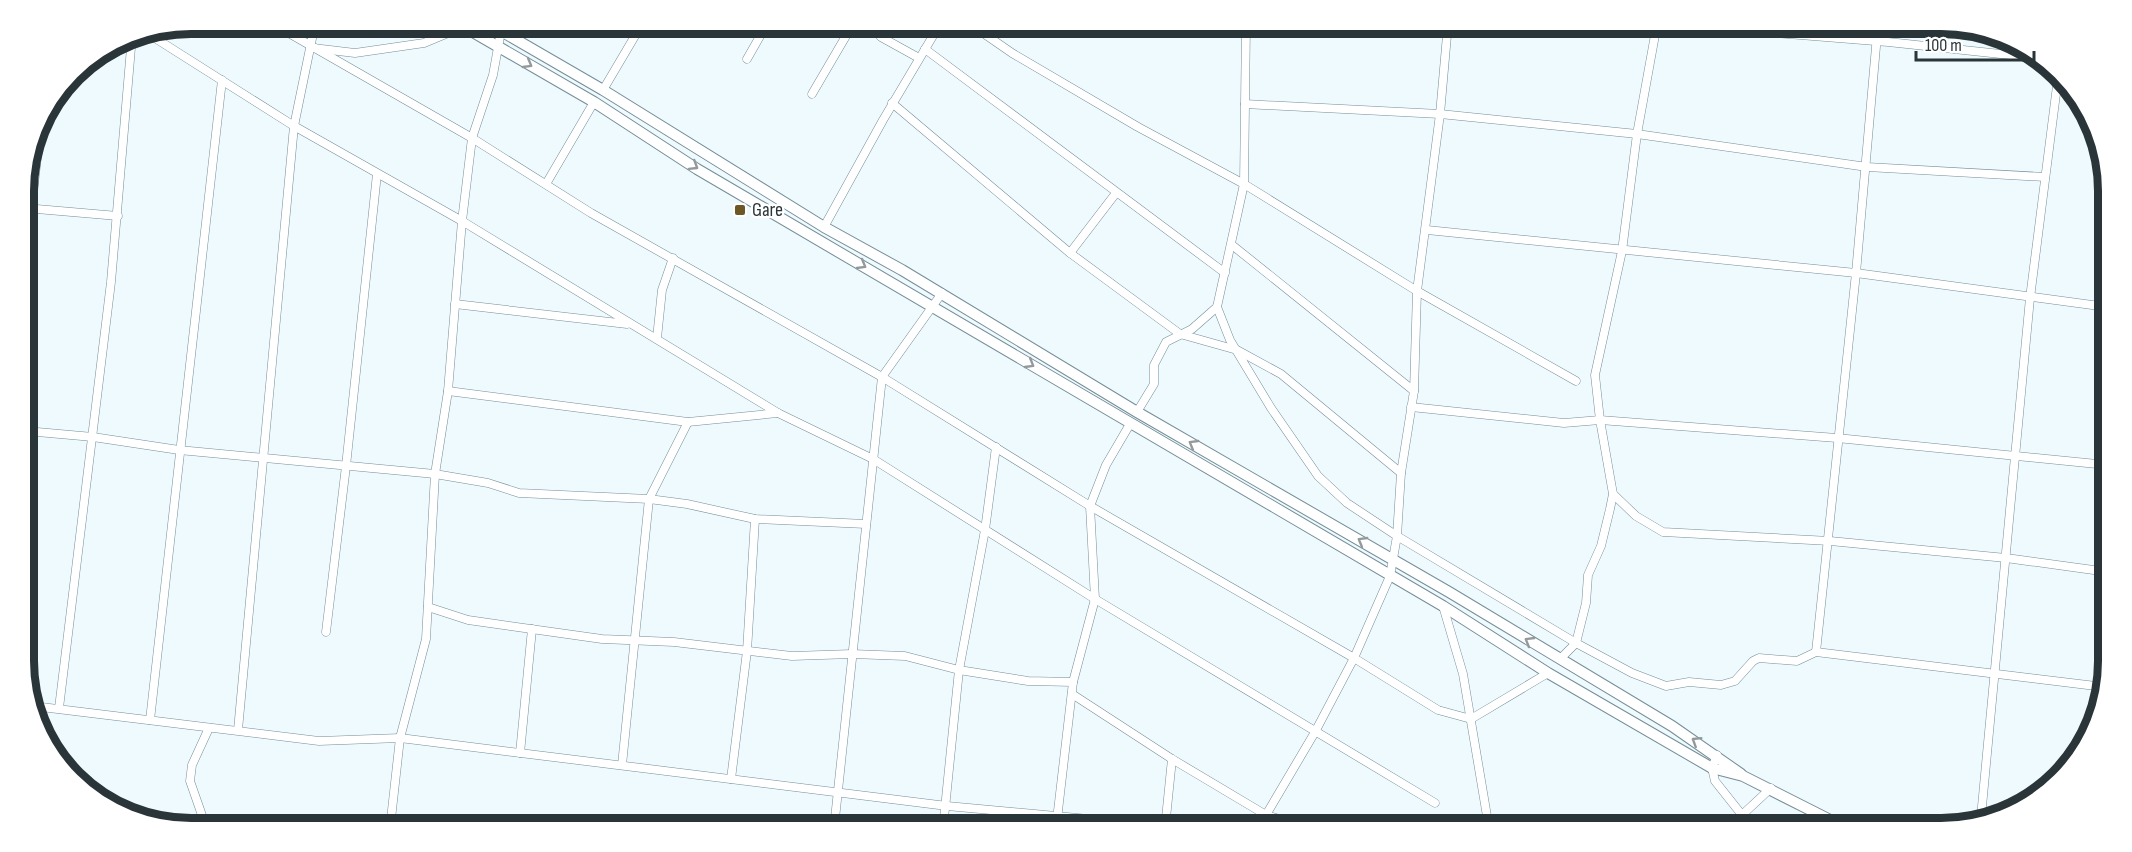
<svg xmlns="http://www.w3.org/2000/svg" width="2132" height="852" viewBox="0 0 2132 852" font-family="'Sofia Sans Condensed',sans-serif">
<rect width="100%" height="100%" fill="#effaff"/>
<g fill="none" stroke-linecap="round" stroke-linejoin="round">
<g stroke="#748e98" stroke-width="9">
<g id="minor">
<path d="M273 24 472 138 591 213 882 377 1090 506 1354 658 1438 710 1471 719 1548 673"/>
<path d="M869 24 881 37 919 58"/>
<path d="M970 24 1012 53 1138 127 1244 184 1417 291 1576 381"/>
<path d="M1663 24 1888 42 2029 57"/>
<path d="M147 33 294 126 462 221 778 413 873 459 1095 599 1435 803"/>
<path d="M313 48 355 53 424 43 465 26"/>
<path d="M925 49 1225 273"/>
<path d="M747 59 767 24"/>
<path d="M603 90 642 24"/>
<path d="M812 94 853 24"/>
<path d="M892 103 1070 253 1180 334 1237 350 1281 374 1401 473"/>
<path d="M1245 104 1440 114 1637 134 1867 167 2045 177"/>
<path d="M546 184 594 102"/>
<path d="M25 208 118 216"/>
<path d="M824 227 883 120 940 24"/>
<path d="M1427 230 1856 273 2107 307"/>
<path d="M1232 245 1414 391"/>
<path d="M1070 253 1116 193"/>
<path d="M25 261 42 115"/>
<path d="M455 304 627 324"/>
<path d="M1217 307 1230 340 1271 408 1318 476 1347 503 1397 536 1576 643 1632 673 1666 686 1689 682 1721 685 1735 681 1753 661 1759 658 1797 661 1816 652 2104 687"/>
<path d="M657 338 662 290 673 258"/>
<path d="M448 391 688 422 778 413"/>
<path d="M1411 407 1564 423 1600 420 1837 438 2107 465"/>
<path d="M1137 412 1154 384V365L1166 342 1192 329 1217 307 1244 184 1246 24"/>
<path d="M26 431 93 437 179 450 435 474 488 483 519 493 649 499 687 504 755 519 866 524"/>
<path d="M1613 494 1636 516 1663 532 1830 541 2006 558 2108 572"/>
<path d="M1443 606 1463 674 1489 828"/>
<path d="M428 607 468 620 602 639 674 642 792 656 852 654 905 656 959 670 1028 681 1073 682"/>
<path d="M326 632 346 466 377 174"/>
<path d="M1816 652 1856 273 1878 24"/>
<path d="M1560 659 1576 643 1586 603 1588 575 1601 546 1610 509 1613 494 1600 420 1595 375 1622 251 1637 134 1657 24"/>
<path d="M1072 694 1172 759 1266 815 1308 828"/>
<path d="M33 706 319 741 400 738 947 806 1185 828"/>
<path d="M59 708 111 282 132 36"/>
<path d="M150 720 222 80"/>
<path d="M238 730 294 126 315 24"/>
<path d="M520 753 532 629"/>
<path d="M1717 755 1712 768 1715 781 1742 815"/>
<path d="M622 765 649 499 688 422"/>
<path d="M731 779 747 651 755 519"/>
<path d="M132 815 150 821"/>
<path d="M1981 817 2030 298 2058 78"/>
<path d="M199 828 204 821 190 781 192 765 209 728"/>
<path d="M390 828 400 738 426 639 435 474 448 391 462 221 472 138 493 75 501 31"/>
<path d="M834 828 882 377 942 293"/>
<path d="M943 828 959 670 985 530 996 447"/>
<path d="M1056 828 1073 682 1095 599 1090 506 1106 465 1130 424"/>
<path d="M1165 828 1172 759"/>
<path d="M1265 828 1266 815 1315 732 1354 658 1390 576 1397 536 1401 473 1414 391 1417 291 1440 114 1448 24"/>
<path d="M1740 828 1742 815 1771 788"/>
</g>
</g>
<g stroke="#748e98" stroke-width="12">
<g id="secondary">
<path d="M459 24 594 102 697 169 1443 606 1548 673 1712 768 1743 776 1846 828"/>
<path d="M489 24 603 90 824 227 902 270 1137 412 1449 592 1672 726 1741 774"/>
</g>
</g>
<use href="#minor" stroke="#fff" stroke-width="8"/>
<use href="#secondary" stroke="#fff" stroke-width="10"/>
</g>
<defs><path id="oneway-chevron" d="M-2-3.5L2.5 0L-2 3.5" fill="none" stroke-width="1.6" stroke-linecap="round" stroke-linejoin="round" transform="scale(1.5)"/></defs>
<g stroke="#949a9c">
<use href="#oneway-chevron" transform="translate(528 64) rotate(30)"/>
<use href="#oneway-chevron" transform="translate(694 166) rotate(32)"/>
<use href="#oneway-chevron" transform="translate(862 265) rotate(30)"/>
<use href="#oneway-chevron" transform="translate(1030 364) rotate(31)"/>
<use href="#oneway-chevron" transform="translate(1193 444) rotate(-150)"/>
<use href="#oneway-chevron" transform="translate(1362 541) rotate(-150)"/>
<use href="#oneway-chevron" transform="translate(1529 641) rotate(-149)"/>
<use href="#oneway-chevron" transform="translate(1696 741) rotate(-148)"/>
</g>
<rect fill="#6e5727" stroke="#fff" stroke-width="2" x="734" y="204" width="12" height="12" rx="3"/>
<g text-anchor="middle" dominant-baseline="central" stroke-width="4.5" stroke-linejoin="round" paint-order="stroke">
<g font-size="20" fill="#2a3539" stroke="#fff" text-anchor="start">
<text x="752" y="210">Gare</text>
</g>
</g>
<path d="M0 0H2132V852H0ZM191 34H1941A157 157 0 0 1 2098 191V661A157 157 0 0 1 1941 818H191A157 157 0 0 1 34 661V191A157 157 0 0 1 191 34Z" fill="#fff" fill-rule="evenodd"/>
<path fill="none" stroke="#2a3539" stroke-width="8" d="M191 34H1941A157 157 0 0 1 2098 191V661A157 157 0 0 1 1941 818H191A157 157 0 0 1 34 661V191A157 157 0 0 1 191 34Z"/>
<path d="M1916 51v9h118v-9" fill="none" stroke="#2a3539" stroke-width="3"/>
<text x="1925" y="51" font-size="18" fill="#2a3539" stroke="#ffffff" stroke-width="4.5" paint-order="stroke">100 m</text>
</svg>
